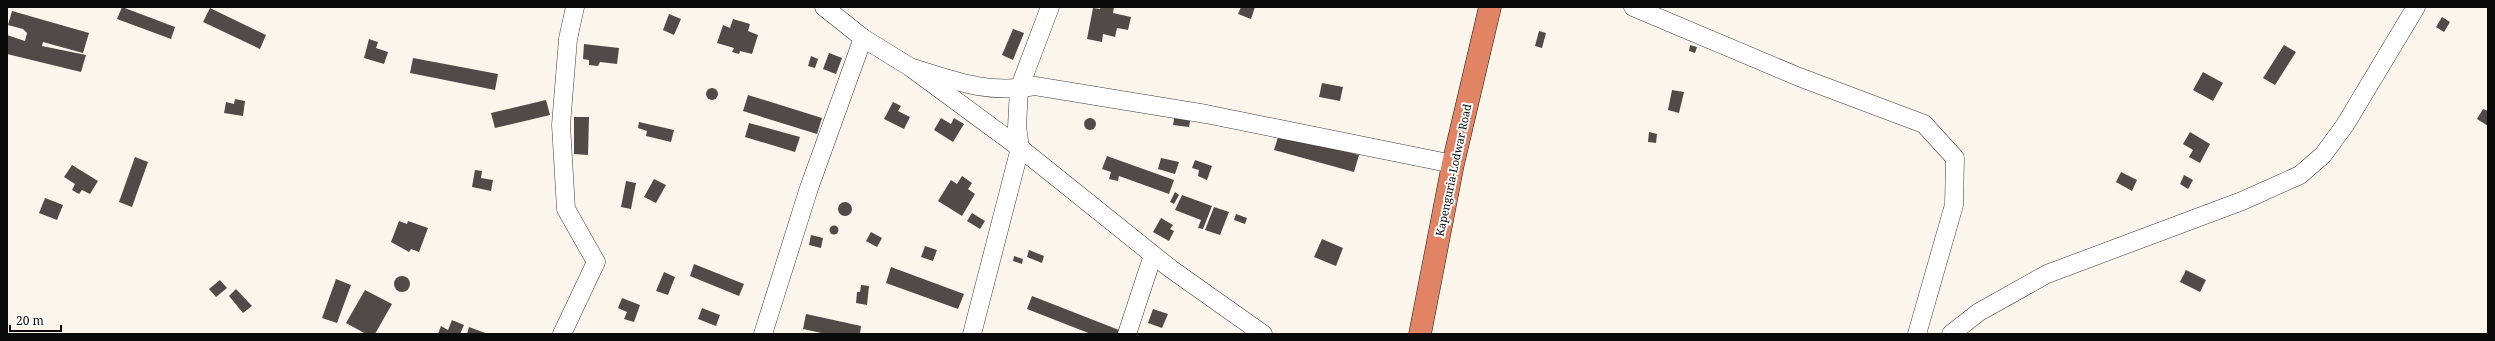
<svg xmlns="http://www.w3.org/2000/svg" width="2495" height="341" viewBox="0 0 2495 341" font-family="'Noto Serif',serif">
<rect width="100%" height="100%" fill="#fcf5eb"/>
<g fill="#524a48">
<path d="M122 7 175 27 171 39 117 19Z"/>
<path d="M1101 7H1114L1113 13 1131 17 1128 30 1117 28 1115 37 1103 34 1102 42 1087 39 1093 8 1100 9Z"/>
<path d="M1241 7H1255L1251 19 1238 14Z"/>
<path d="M210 8 266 35 260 49 203 22Z"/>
<path d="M12 11 89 33 83 53 43 42 42 46 86 55 81 72 7 54V35L25 41 27 33 23 29 8 25Z"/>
<path d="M669 14 681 19 674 35 663 30Z"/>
<path d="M2442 17 2450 22 2444 32 2436 27Z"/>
<path d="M733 19 750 24 748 31 758 35 752 54 740 51 739 54 732 52 734 48 717 43 723 25 730 28Z"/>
<path d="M1013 29 1024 33 1013 60 1002 55Z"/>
<path d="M1539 31 1546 33 1542 48 1535 46Z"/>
<path d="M369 39 378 42 376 48 388 52 384 64 364 58Z"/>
<path d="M584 44 619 48 617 64 600 62 598 66 589 65V60L583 59Z"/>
<path d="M1690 45 1697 47 1695 53 1689 51Z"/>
<path d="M2284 45 2296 52 2275 85 2263 78Z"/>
<path d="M829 53 842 58 836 74 823 69Z"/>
<path d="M811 56 818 59 815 68 808 66Z"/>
<path d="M413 58 498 74 495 90 410 73Z"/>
<path d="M2203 72 2223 83 2213 101 2193 90Z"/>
<path d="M1322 83 1343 87 1340 101 1319 97Z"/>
<circle cx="712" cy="94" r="6"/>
<path d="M1672 90 1684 92 1679 113 1668 110Z"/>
<path d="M748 95 822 118 817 134 743 111Z"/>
<path d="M235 99 245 101 243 116 224 113 226 102 234 104Z"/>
<path d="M546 100 550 115 495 128 491 113Z"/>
<path d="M893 102 901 106 898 111 910 117 904 129 884 119Z"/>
<path d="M2483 109 2488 111V126L2477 119Z"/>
<path d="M1175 114 1191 116 1189 127 1173 125Z"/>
<path d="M574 117H589L588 155 574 154Z"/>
<circle cx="1090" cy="124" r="6"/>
<path d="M941 118 951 124 954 118 964 124 953 142 934 130Z"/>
<path d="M639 122 674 130 671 142 646 136 647 131 638 128Z"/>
<path d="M749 123 800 137 795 152 745 137Z"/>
<path d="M1649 132 1657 134 1656 143 1648 142Z"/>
<path d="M2190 132 2210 144 2200 163 2189 157 2193 150 2183 144Z"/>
<path d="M1279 134 1359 155 1354 172 1274 150Z"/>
<path d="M1107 156 1174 180 1169 194 1119 176 1118 181 1109 179 1111 172 1102 169Z"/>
<path d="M135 157 148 162 132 207 119 202Z"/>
<path d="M1161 158 1179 162 1175 174 1158 169Z"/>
<path d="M1195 160 1212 166 1207 180 1198 176 1199 170 1192 168Z"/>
<path d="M72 165 98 181 90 194 82 190 79 194 72 190 75 184 64 177Z"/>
<path d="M475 170 482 171 481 178 493 180 491 191 472 187Z"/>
<path d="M2121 172 2137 180 2132 191 2116 182Z"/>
<path d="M2184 175 2193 180 2188 189 2180 184Z"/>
<path d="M962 176 972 183 968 189 975 194 962 216 938 201 951 180 957 184Z"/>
<path d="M654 179 666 185 656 203 644 197Z"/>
<path d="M626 181 636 183 631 209 621 207Z"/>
<path d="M1175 192 1179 195 1174 204 1170 202Z"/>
<path d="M1182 195 1212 206 1203 229 1198 228 1201 220 1175 210Z"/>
<path d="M45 198 63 205 57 220 39 213Z"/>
<circle cx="845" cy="209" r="7"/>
<path d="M1214 207 1229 212 1220 235 1205 230Z"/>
<path d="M972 213 985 221 980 229 967 221Z"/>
<path d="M1236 214 1247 218 1245 224 1234 220Z"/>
<path d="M1161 218 1173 225 1170 229 1174 231 1169 241 1153 232Z"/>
<path d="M399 221 407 224 408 221 428 228 419 252 411 249 409 252 391 242Z"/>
<circle cx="834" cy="230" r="4.5"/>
<path d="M871 232 882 238 877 247 866 241Z"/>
<path d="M811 235 823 238 821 248 809 245Z"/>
<path d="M1322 239 1343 248 1336 266 1314 257Z"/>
<path d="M925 246 937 250 933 261 921 257Z"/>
<path d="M1029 250 1044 256 1042 263 1027 257Z"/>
<path d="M1014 256 1023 259 1022 264 1013 261Z"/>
<path d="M694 264 744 284 739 296 690 276Z"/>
<path d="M891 267 964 294 958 309 886 283Z"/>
<path d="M2186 270 2206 280 2200 292 2180 282Z"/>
<path d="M664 272 675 277 668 295 656 291Z"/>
<circle cx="402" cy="284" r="8"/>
<path d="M336 279 351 285 337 323 322 318Z"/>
<path d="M220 280 227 288 216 297 209 289Z"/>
<path d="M861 285 869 286 867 305 856 303 857 292H860Z"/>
<path d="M236 289 252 306 243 313 229 296Z"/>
<path d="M365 290 392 304 375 334H366L346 323Z"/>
<path d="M1032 296 1119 330 1118 334H1091L1027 309Z"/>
<path d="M622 298 640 305 634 322 624 319 627 312 618 308Z"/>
<path d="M702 308 720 315 716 326 698 319Z"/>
<path d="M1153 309 1168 314 1162 328 1148 323Z"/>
<path d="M806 314 861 326 860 334H826L803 329Z"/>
<path d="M452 320 464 325 460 334H438L441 326 448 330Z"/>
<path d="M469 327 488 334H467Z"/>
</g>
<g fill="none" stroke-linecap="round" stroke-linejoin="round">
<g stroke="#3d3d3d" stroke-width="19">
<g id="street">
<path d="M824 7 863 38 910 67 1020 148 1171 269 1263 334"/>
<path d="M1633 7 1799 77 1924 124 1955 158 1954 205 1917 334"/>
<path d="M910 67C955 81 986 94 1035 86L1206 114 1453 164"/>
<path d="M562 334 596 262 566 209 561 125 568 39 575 7"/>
<path d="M763 334 809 188 863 38"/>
<path d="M972 334 1020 148 1017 127 1019 89 1050 7"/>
<path d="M1127 334 1153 255"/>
<path d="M1951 334 1979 312 2047 274 2242 201 2300 175 2323 155 2345 125 2416 7"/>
</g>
</g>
<g stroke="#1b1b1b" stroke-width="23">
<path id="highway" d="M1420 334 1453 164 1490 7"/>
</g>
<use href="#street" stroke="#fff" stroke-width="18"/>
<use href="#highway" stroke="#e28463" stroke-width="22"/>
</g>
<g text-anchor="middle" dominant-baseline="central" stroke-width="4" stroke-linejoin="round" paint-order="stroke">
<g font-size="11" fill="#0a0a0a" stroke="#fff">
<text transform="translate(1453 170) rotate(-78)">Kapenguria-Lodwar Road</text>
</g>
</g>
<rect width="2495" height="341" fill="none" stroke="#0a0a0a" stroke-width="16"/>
<path d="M10 325v6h51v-6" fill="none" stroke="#0a0a0a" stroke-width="2"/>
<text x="16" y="325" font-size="12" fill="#0a0a0a" stroke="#ffffff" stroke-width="3" paint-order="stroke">20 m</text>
</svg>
